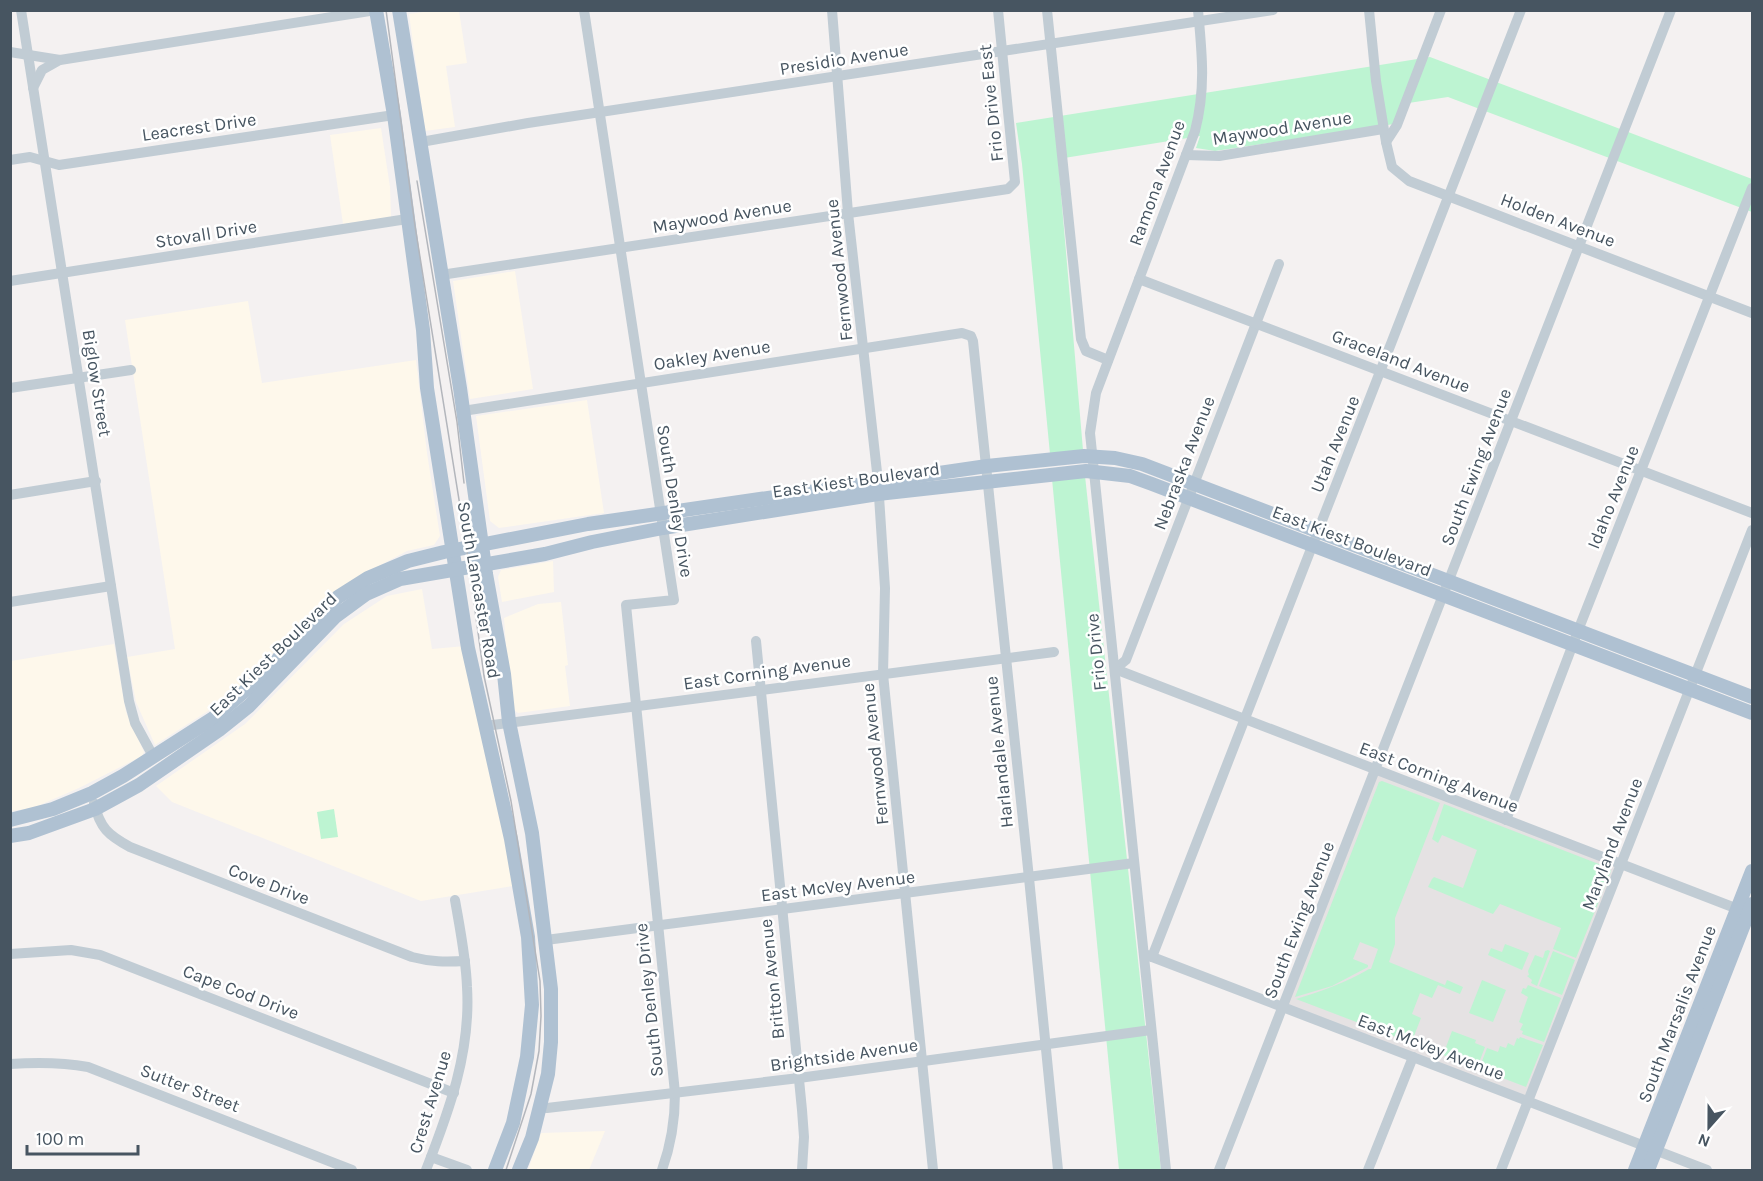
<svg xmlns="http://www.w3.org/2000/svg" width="1763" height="1181" viewBox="0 0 1763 1181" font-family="Karla,sans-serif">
<rect width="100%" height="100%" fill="#f4f1f1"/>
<g fill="#fef8eb">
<path d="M430 11H459L467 63 446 66 455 127 425 131 409 14Z"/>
<path d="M381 128 390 187 391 217 343 224 330 135Z"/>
<path d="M515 271 533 389 470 399 453 281Z"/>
<path d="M248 301 262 383 416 360 427 453 440 536 434 545 407 551 352 580 326 599 237 690 208 711 155 745 136 702 127 657 175 649 125 320Z"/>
<path d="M587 400 604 513 499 528 490 521 476 416Z"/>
<path d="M553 561 554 592 502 602 498 577 501 570Z"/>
<path d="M422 589 432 649 465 646 494 780 513 886 421 901 172 802 156 786 245 724 344 624 387 596Z"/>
<path d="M561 602 568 665 565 666 570 706 518 713 514 710 508 673 504 618 538 604Z"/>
<path d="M114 644 126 712 144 752 142 756 79 788 33 808 11 811V661Z"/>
<path d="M605 1131 589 1170H528L541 1133Z"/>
</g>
<path fill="#e5e2e3" d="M1375 769 1622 864 1528 1102 1282 1008Z"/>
<g fill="#bdf4d2">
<path d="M1430 57 1752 179V212L1448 97 1402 104 1394 124 1215 151 1196 148 1200 136 1058 159 1083 450 1050 454 1022 164 1016 123Z"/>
<path d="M1085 476 1161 1170H1119L1052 479Z"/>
<path d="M1382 781 1440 803 1395 918V944L1389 962 1445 985 1447 980 1463 987 1460 994 1438 985 1432 998 1420 993 1412 1014 1421 1018 1412 1041 1414 1044 1296 999C1322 991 1345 983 1369 969H1371L1378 949 1360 942 1353 959 1368 965V967L1332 986 1295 997 1379 782Z"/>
<path d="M1444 804 1609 868 1611 871 1576 958 1553 949 1561 928 1500 904 1493 914 1428 887 1432 879 1434 877 1463 888 1477 850 1442 835 1438 843 1432 839Z"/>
<path d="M334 809 338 837 321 839 317 812Z"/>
<path d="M1505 944 1529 953 1522 970 1488 955 1491 948 1502 952Z"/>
<path d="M1548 950 1550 951 1537 986 1531 983 1532 980 1527 976 1529 975 1528 971 1535 955 1543 958 1545 951Z"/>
<path d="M1553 951 1575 960 1562 995 1539 986Z"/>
<path d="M1482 980 1506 990 1493 1022 1469 1013Z"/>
<path d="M1528 985 1561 998 1544 1042 1522 1034 1523 1031 1520 1030 1523 1024 1519 1022 1528 997 1521 993 1523 988 1526 989Z"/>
<path d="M1452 1031 1476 1040 1475 1043 1485 1047 1477 1068 1443 1055Z"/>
<path d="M1520 1037 1543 1045 1526 1087 1479 1069 1487 1048 1498 1052 1500 1046 1506 1048 1508 1043 1514 1046 1517 1038 1519 1039Z"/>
</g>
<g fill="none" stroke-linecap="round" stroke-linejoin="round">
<g stroke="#c1ccd4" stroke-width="10">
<path d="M21 10 129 701 135 723 153 756"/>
<path d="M584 10 674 600 626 605 675 1093C675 1120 671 1145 662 1170"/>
<path d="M832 10 848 213 878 481 885 588 883 674 933 1170"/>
<path d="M1047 10 1081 339 1086 351 1108 360"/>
<path d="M1369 10 1376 81 1386 142 1392 167 1409 181 1752 313"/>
<path d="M10 52 60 60 376 10"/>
<path d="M33 88 42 70 58 61"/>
<path d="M421 142 528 123 1273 10"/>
<path d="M1386 142 1397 125 1441 10"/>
<path d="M1186 155 1219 156 1383 129"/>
<path d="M10 160 30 157 59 165 394 115"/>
<path d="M1279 264 1126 660 1115 669 1743 911"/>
<path d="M441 275 1008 189 1015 182 998 10"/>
<path d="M1139 279 1752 513"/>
<path d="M10 281 407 219"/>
<path d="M10 388 131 370"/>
<path d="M463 411 962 333 971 336 973 341 1029 878 1058 1170"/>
<path d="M10 495 96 481"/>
<path d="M10 602 111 586"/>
<path d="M756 641 802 1110 804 1137 802 1170"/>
<path d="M485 726 1054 652"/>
<path d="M94 803C100 828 108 835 130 847L412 957C431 962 445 962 465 961"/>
<path d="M1506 820 1581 623 1752 188"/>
<path d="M546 940 1134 863"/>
<path d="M10 954 71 950 100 955 454 1093"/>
<path d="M1147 955 1707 1170"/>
<path d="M1152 957 1521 10"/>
<path d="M10 1064C37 1062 61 1062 88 1067L352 1170"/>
<path d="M541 1107 547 1108 799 1078 1151 1030"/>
<path d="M431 1157 467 1170"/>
<path d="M426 1170C449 1111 471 1052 467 987 466 958 460 929 455 900"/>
<path d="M1166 1170 1090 433 1096 393 1195 131C1206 89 1202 53 1198 10"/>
<path d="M1219 1170 1671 10"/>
<path d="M1368 1170 1413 1057"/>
<path d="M1501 1170 1752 530"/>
</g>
<g stroke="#afc1d2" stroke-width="14">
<path d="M376 10 394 115 423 330 427 388 468 648 511 839 528 937 532 1005 527 1057 513 1123 495 1170"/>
<path d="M399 10 460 388 486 574 504 674 509 722 532 833 551 989V1042L548 1074 532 1138 519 1170"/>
<path d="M10 820 53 809 92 793 123 776 212 719 260 678 323 611 338 597 368 578 408 561 444 552 588 524 987 466 1084 456 1115 458 1142 464 1752 697"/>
<path d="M10 836 29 833 95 809 139 785 219 730 249 706 336 616 366 594 400 579 545 554 592 542 663 528 878 494 1086 471 1130 476 1152 484 1752 713"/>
<path d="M1635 1170 1752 871"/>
<path d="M1648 1170 1752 904"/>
</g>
<g stroke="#b3b6bc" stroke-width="1.5">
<path d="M386 10 415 226 465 537 484 676 511 801 540 981 541 1016 539 1051 531 1094 506 1170"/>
<path d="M417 181 457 422 464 483"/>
</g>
</g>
<g text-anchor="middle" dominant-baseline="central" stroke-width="5" stroke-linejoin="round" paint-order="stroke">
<g font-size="18" fill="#475561" stroke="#fff">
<text transform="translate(844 59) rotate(-9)">Presidio Avenue</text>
<text transform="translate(991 103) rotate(-96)">Frio Drive East</text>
<text transform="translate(199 127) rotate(-8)">Leacrest Drive</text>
<text transform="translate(1282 128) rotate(-9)">Maywood Avenue</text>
<text transform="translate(1157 183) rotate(-70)">Ramona Avenue</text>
<text transform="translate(722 216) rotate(-9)">Maywood Avenue</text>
<text transform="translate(1558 220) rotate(21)">Holden Avenue</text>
<text transform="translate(206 234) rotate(-9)">Stovall Drive</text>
<text transform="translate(839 270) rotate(-96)">Fernwood Avenue</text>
<text transform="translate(712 355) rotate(-9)">Oakley Avenue</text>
<text transform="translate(1401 361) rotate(21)">Graceland Avenue</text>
<text transform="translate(97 383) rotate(81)">Biglow Street</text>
<text transform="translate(1335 444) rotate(-68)">Utah Avenue</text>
<text transform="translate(1184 463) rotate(-69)">Nebraska Avenue</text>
<text transform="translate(1476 467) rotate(-69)">South Ewing Avenue</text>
<text transform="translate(856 480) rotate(-8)">East Kiest Boulevard</text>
<text transform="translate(1613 497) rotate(-68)">Idaho Avenue</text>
<text transform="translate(675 501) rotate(81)">South Denley Drive</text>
<text transform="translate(1352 541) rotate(21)">East Kiest Boulevard</text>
<text transform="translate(479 590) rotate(80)">South Lancaster Road</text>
<text transform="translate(1096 652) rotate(-96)">Frio Drive</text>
<text transform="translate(273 654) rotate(-44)">East Kiest Boulevard</text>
<text transform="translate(767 672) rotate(-8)">East Corning Avenue</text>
<text transform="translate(999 752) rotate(-96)">Harlandale Avenue</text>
<text transform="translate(875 754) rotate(-96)">Fernwood Avenue</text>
<text transform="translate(1439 777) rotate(21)">East Corning Avenue</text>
<text transform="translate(1612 844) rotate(-69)">Maryland Avenue</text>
<text transform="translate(269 884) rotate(21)">Cove Drive</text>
<text transform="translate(838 886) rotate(-7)">East McVey Avenue</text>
<text transform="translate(1299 920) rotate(-69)">South Ewing Avenue</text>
<text transform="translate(772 979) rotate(-96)">Britton Avenue</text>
<text transform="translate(241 992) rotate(21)">Cape Cod Drive</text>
<text transform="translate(649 1000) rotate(-96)">South Denley Drive</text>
<text transform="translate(1677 1014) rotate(-69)">South Marsalis Avenue</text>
<text transform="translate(1431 1047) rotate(21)">East McVey Avenue</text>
<text transform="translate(844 1055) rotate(-8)">Brightside Avenue</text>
<text transform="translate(190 1088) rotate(21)">Sutter Street</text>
<text transform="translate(430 1102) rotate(-73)">Crest Avenue</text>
</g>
</g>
<rect width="1763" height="1181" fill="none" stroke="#475561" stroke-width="24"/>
<g transform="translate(1709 1127) rotate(201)" stroke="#ffffff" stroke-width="4.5" paint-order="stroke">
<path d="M0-4.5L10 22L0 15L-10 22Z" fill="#475561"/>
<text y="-9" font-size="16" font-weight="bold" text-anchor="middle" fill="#475561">N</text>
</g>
<path d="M27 1145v9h111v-9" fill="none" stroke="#475561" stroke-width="3"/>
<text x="36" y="1145" font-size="18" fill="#475561" stroke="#ffffff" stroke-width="4.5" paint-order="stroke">100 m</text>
</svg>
